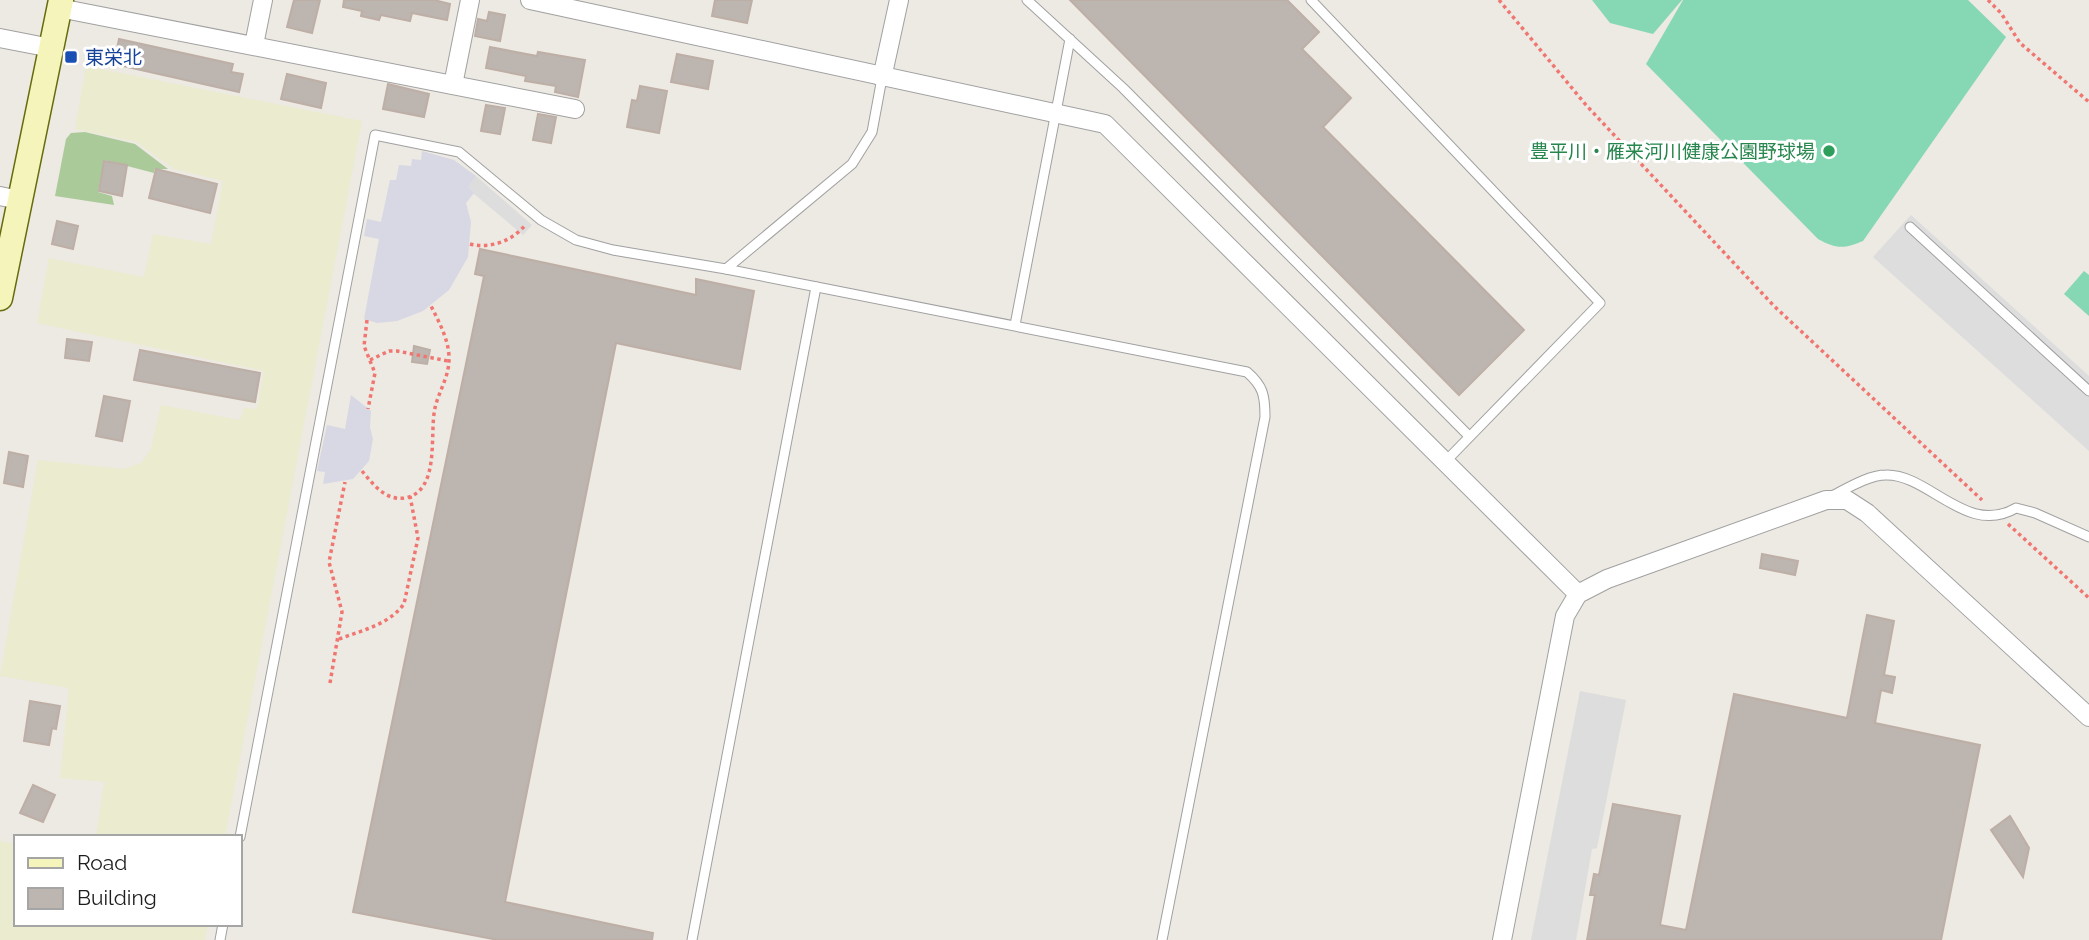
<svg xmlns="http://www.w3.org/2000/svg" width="2089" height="940" viewBox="0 0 2089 940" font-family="Raleway,'Noto Sans JP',sans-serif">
<rect width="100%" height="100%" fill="#ede9e3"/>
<g fill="#ebebcf">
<path d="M86 66 362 121 225 837H96L104 782 60 778 69 688 0 676 38 460 124 469 141 463 151 449 161 405 240 420 244 408 257 409 264 371 37 323 49 258 144 277 153 234 211 244 223 181 174 169 136 142 75 129Z"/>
<path d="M0 841 16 844V924H208L205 940H0Z"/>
</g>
<path fill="#abca9a" d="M85 132 135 144 168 169H155L154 173 104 160 98 192 112 196 114 205 55 196 66 139 71 133Z"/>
<g fill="#86d7b3">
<path d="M1592 0H1682L1653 34 1610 23Z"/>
<path d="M1968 0 2006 37 1863 241C1844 249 1836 249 1818 239L1646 64 1683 0Z"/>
<path d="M2084 271 2089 275V316L2064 294Z"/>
</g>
<g fill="#ddd">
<path d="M476 176 532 225 523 235 467 188Z"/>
<path d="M1911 215 2089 376V451L1873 257Z"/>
<path d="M1580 691 1626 700 1597 848 1592 849 1576 940H1531Z"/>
</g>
<g fill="#d7d8e3">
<path d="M422 151 454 160 476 176 468 187 474 193 466 203 471 222 468 257 449 290 423 311 397 321 377 323 364 319 379 239 364 236 367 219 381 222 390 180H396L399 165 411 166 412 159 421 160Z"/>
<path d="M351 395 371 411 370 427 373 439 369 461 353 479 323 484 325 472 317 471 327 425 345 429Z"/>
</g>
<g fill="#bdb5b0" stroke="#beafa6" stroke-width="2">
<path d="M294 0H320L312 33 287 27Z"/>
<path d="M344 0H434L450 4 447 20 412 13 410 21 381 15 379 20 361 16 362 11 343 7Z"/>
<path d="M715 0H752L747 23 712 16Z"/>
<path d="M1070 0H1287L1319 32 1302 49 1351 98 1323 127 1524 330 1459 395Z"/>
<path d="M489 12 505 15 500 41 475 36 478 19 487 21Z"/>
<path d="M119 39 233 64 231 72 243 74 239 92 114 64Z"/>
<path d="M490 47 537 56 538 52 585 60 578 97 555 92 556 86 525 81 526 76 486 68Z"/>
<path d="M677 54 713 61 708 89 671 82Z"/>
<path d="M287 74 326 83 321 108 281 99Z"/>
<path d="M388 84 429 94 424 117 383 109Z"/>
<path d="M640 86 667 91 659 133 627 127 632 100 637 101Z"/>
<path d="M486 105 505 108 500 134 481 131Z"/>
<path d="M538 114 556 117 551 143 533 140Z"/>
<path d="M104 161 127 165 122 196 99 191Z"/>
<path d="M156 169 217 184 210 213 149 198Z"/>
<path d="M57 221 78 226 73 249 52 244Z"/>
<path d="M480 249 696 295V279L754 291 740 369 616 343 505 902 653 933 652 940H498L353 912 480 296 484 276 475 274Z"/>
<path d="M67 339 92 342 89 361 65 358Z"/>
<path d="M414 346 430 350 427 364 412 362Z"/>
<path d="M140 350 260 373 255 402 134 380Z"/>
<path d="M104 396 130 401 122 441 96 436Z"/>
<path d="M9 452 28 456 23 487 4 483Z"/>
<path d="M1762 554 1798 561 1795 575 1760 568Z"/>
<path d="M1867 615 1894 621 1884 675 1895 677 1892 693 1881 690 1875 723 1980 745 1941 940H1587L1595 895H1590L1594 874 1599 875 1613 804 1680 816 1660 925 1686 930 1734 694 1847 718Z"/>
<path d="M30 701 60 706 56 729 52 728 49 745 24 741Z"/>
<path d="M33 785 55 795 43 822 20 813Z"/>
<path d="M2010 816 2029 848 2023 877 1991 830Z"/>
</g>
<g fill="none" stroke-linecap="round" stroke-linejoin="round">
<g stroke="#a1a1a1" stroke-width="11">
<g id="lane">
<path d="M1027 0 1123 88 1469 436"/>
<path d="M1311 0 1600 303 1445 462"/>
<path d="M1910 227 2089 391"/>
<path d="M726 269 852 164 872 132 882 78"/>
<path d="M1015 325 1070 39"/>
<path d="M1830 497C1846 489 1868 475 1886 475 1929 474 1967 537 2016 508L2035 513 2089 537"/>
<path d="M240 837 375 135 459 152 541 220 576 240 613 250 726 269 1247 372C1263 386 1265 395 1265 417L1162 940"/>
<path d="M220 940 223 924"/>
<path d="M692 940 816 287"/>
</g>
</g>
<g stroke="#a1a1a1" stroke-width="20">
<g id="street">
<path d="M530 0 1105 124 1578 594"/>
<path d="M59 8 575 109"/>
<path d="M0 38 51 48"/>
<path d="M254 45 263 0"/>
<path d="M882 78 899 0"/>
<path d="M453 85 470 0"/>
<path d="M0 196 19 200"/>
<path d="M1502 940 1565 616 1578 594 1607 579 1826 500H1847L1867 513 2089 717"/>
</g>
</g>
<g stroke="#666b0c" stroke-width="27">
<path id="secondary" d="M0 298 61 0"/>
</g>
<g stroke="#f07771" stroke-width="3.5" stroke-dasharray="3.5 3.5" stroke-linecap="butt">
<path d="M1499 0 1586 105 1774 306 1982 500"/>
<path d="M1988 0 2001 13 2020 43 2089 102"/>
<path d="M470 244C490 249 513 241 526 224"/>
<path d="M367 320 364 346 375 373 368 409"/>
<path d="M370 360 389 351H397L448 361"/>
<path d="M362 471C373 484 385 501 405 498 441 491 429 434 435 408 439 390 450 376 449 356 448 338 439 322 431 306"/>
<path d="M2008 524 2089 598"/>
<path d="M339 639C363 630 388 625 404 604L418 538 410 496"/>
<path d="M330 683 342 612 329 562 345 482"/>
</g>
<use href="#lane" stroke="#fff" stroke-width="9"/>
<use href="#street" stroke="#fff" stroke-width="18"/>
<use href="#secondary" stroke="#f5f4ba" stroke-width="24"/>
</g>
<rect fill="#1a4fb4" stroke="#fff" stroke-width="2.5" x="64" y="50" width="14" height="14" rx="3.5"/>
<circle fill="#2e9e5b" stroke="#fff" stroke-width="2.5" cx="1829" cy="151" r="7"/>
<g text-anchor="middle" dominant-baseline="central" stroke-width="6" stroke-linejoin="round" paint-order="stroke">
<g font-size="19" fill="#164399" stroke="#fff" text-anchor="start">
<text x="85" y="57">東栄北</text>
</g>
<g font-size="19" fill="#27864d" stroke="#fff" text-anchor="end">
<text x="1815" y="151">豊平川・雁来河川健康公園野球場</text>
</g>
</g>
<rect x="14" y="835" width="228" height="91" fill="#ffffff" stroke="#a5a5a5" stroke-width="2"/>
<rect x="28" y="858" width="35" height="10" fill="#f5f4ba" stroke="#a5a5a5" stroke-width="2"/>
<text x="77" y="870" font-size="21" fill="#1d1d1d">Road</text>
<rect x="28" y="888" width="35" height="21" fill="#bdb5b0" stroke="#a5a5a5" stroke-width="2"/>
<text x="77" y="905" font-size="21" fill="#1d1d1d">Building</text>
</svg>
